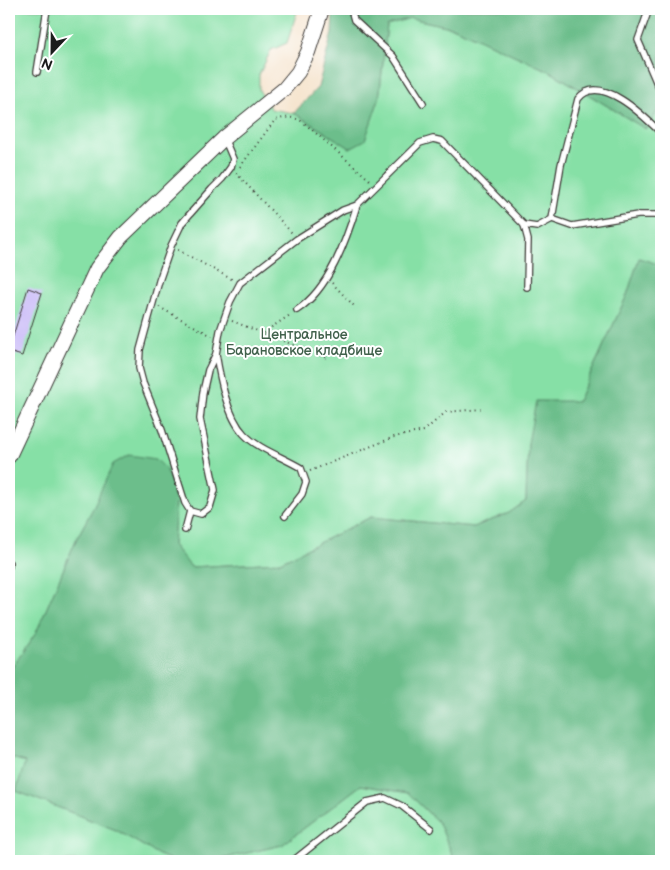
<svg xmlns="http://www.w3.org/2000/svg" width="670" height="870" viewBox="0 0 670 870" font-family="'Balsamiq Sans',sans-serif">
<rect width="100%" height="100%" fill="#fff"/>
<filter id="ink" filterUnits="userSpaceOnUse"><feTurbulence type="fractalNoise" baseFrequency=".02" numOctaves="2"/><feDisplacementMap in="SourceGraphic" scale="10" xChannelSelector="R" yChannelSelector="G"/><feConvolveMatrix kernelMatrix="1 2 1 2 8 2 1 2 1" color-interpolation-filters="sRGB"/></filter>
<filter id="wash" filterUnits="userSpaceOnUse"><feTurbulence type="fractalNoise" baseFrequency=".0096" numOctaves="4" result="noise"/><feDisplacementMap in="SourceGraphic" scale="20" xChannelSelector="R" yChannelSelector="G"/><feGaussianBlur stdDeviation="1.12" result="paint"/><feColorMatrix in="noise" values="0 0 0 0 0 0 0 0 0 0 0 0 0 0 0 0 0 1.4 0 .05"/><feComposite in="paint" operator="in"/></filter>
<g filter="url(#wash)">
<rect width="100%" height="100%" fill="#f4e0c6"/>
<g fill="#86e0a6" stroke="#517e61">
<path d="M9 9H298L287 43 271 50 259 75V90L271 109 294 113 350 148 365 139 379 99 387 25 410 18 455 28 551 72 644 128H647L661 105V265L639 259 627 295 578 401 528 443 526 501 509 513 474 527 371 517 280 562 191 567 173 545 176 503 91 512 76 540 36 633 9 672Z"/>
<path d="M9 757 26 762 16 791 116 830 159 855 174 861H9Z"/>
<path d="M361 785 408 793 439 823 455 861H212L282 845Z"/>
</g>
<g fill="#6cbe8b" stroke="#446d54">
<path d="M333 9H650L661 16V105L647 128H644L551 72 455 28 410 18 387 25 379 99 365 140 350 148 294 113 318 87 332 33Z"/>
<path d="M639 258 661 265V861H455L439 823 408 793 361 785 282 845 212 861H174L159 855 116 830 16 791 25 762 9 757V672L36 633 76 540 91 512 113 464 129 455 156 459 167 470 176 502 173 545 191 567 280 562 371 517 474 527 509 513 526 501 528 443 536 401H578L627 295Z"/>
</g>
<g id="blocks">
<path fill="#c6b6f7" d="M28 288 42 293 22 356 9 352V349Z"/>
</g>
</g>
<g filter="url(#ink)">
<use href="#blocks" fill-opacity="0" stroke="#3c3936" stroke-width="1"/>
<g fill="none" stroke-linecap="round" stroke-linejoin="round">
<g stroke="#3c3936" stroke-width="8">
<g id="service">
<path d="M351 9 354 20 393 56 423 103"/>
<path d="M649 9 638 40 661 93"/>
<path d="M37 72 47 9"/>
<path d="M224 138 233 159 231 167 222 179 212 189 182 223 171 246 159 281 140 350 139 368 143 383 162 430 185 503 190 511 201 514 210 507 215 490 200 419 203 392 208 370 216 354 220 331 230 302 240 283 297 239 343 210 357 205 420 143 433 139 442 141 524 225 537 227 552 219 561 165 578 99C599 71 645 117 661 133"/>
<path d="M552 219 572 226 638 215H661"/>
<path d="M524 225 528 240 527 287"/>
<path d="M297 310C329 289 346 241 357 205"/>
<path d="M216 354C220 378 227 416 244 434 258 449 283 457 301 468L306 482 302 494 285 516"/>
<path d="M185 530 190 511"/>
<path d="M9 563V566"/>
<path d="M293 861 367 802 385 798 402 806 431 829"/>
</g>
</g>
<g stroke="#3c3936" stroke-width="16">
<path id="tertiary" d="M9 456 97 268 121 237 224 138 284 89 298 72 308 52 322 9"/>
</g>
<g stroke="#3c3936" stroke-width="2" stroke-dasharray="1 4" stroke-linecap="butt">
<path d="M240 167 275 120C286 117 293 116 303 122L371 181"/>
<path d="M236 173 292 233"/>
<path d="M178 250 233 280"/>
<path d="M332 283 356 308"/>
<path d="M159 307 212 336"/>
<path d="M232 321 327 358"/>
<path d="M263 333 290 315"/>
<path d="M310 471 394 437 424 431 446 412 481 409"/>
</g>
<use href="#service" stroke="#fff" stroke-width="5.5"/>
<use href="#tertiary" stroke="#fff" stroke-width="14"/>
</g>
</g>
<g text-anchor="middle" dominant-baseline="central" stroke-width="4" stroke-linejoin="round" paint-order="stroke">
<g font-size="14" fill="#41614c" stroke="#fff">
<text x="304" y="334">Центральное<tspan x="304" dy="16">Барановское кладбище</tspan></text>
</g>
</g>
<rect width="670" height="870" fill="none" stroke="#fff" stroke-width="30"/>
<g transform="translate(52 52) rotate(202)" stroke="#ffffff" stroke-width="4" paint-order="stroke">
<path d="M0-4L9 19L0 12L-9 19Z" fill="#1c1c1c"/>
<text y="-8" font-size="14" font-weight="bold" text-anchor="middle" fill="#1c1c1c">N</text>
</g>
</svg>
